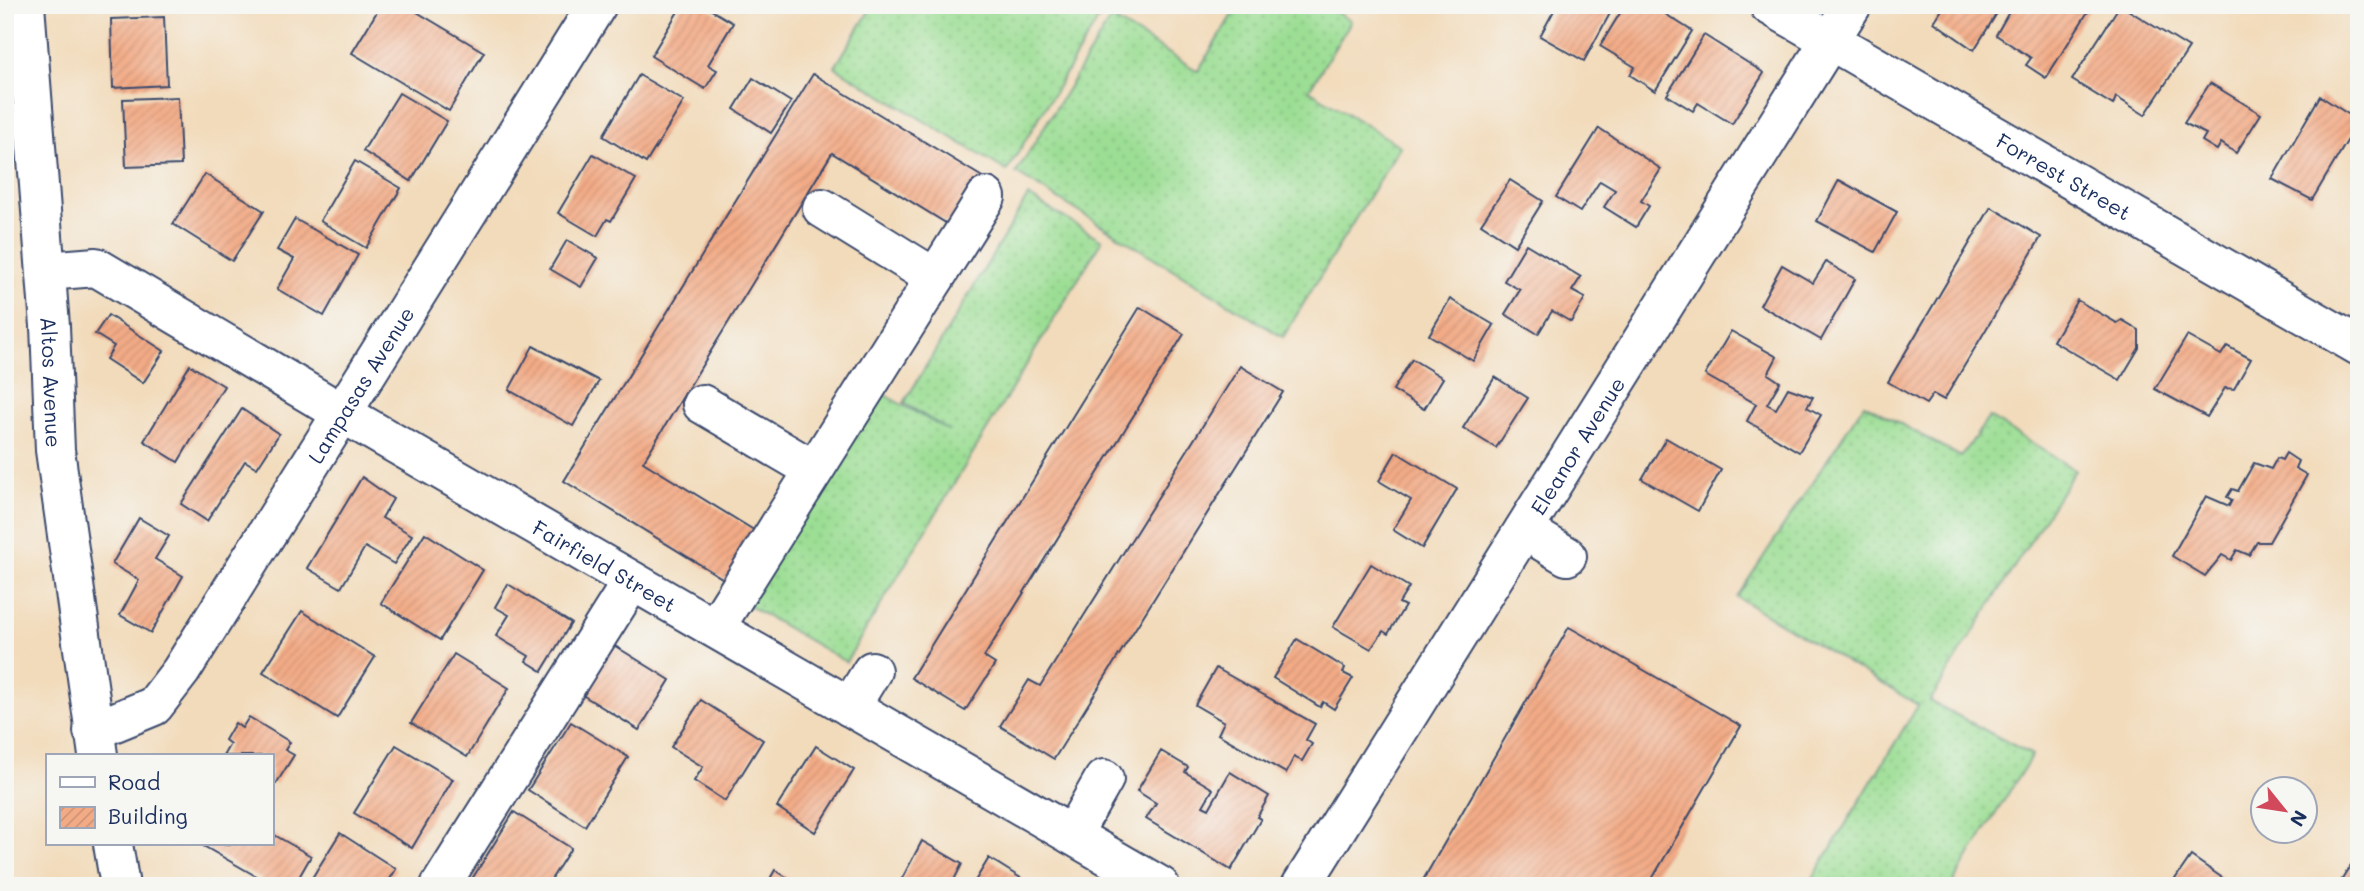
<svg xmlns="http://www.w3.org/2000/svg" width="2364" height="891" viewBox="0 0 2364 891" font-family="Mali,sans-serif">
<defs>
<pattern id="grass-dots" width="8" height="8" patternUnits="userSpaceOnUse" patternTransform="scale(1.75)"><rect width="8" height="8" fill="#9cde94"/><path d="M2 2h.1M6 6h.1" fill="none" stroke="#86bf82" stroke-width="1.8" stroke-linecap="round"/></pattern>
<pattern id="building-hatch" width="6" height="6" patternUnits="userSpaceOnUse" patternTransform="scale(1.75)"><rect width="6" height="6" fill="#f3ab86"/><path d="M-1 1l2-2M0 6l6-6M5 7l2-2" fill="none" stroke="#d09376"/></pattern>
</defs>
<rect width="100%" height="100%" fill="#f6f6f2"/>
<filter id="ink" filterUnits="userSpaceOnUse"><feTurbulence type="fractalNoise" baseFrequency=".0143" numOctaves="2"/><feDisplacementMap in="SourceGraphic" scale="14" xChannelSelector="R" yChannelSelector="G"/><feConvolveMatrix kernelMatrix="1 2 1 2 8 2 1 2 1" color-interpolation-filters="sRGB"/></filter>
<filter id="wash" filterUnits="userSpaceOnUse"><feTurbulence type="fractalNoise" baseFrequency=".00686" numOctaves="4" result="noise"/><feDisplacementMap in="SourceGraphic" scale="28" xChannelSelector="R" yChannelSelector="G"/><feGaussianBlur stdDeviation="1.57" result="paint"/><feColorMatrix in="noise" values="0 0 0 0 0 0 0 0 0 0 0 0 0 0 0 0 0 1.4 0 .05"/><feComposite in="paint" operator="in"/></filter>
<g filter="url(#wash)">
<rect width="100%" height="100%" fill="#f2dbbb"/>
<g fill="url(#grass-dots)" stroke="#5c8679" stroke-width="2">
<path d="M873 5H1107L1007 171 835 67Z"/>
<path d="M1238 5H1325L1351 21 1309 90 1400 146 1283 337 1016 173 1111 18 1198 71Z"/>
<path d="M1028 196 1102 240 846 662 742 602 872 388 949 431 904 403Z"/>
<path d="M1864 404 1961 457 1989 417 2075 470 1930 701 2032 755 1951 886H1808L1918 705 1737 597Z"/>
</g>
<g id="blocks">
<g fill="url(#building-hatch)">
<path d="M381 5H405L484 52 449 111 352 53Z"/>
<path d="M682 5H703L733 23 708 65 717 70 705 89 651 56Z"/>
<path d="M1557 5H1608L1613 8 1584 61 1540 36Z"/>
<path d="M1625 5H1651L1692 31 1655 91 1630 75 1635 67 1600 46Z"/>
<path d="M1945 5H2002L1974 50 1934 22Z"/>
<path d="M2013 5 2091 7 2046 78 2026 65 2031 58 1996 35Z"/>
<path d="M2120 5 2189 48 2145 115 2116 97 2113 105 2072 80Z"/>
<path d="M164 17 167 85 113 88 111 19Z"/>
<path d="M1704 35 1764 73 1732 124 1698 103 1693 111 1667 95Z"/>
<path d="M813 74 984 178 954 228 832 153 643 462 757 532 727 581 564 481Z"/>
<path d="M639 75 684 101 646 163 603 136Z"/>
<path d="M753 78 791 102 771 133 734 109Z"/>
<path d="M2210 83 2261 114 2236 153 2221 143 2217 150 2202 141 2206 134 2184 123Z"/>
<path d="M399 93 447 121 411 181 363 151Z"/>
<path d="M2320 96 2359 121 2312 200 2272 179Z"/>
<path d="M178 97 181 165 126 167 123 99Z"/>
<path d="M1599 128 1661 169 1641 201 1649 206 1636 227 1604 207 1615 190 1600 181 1580 212 1556 197Z"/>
<path d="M593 154 636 179 611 221 607 219 597 236 558 213Z"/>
<path d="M355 161 401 188 366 248 320 221Z"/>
<path d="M205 174 264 211 232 261 173 224Z"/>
<path d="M1510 180 1543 201 1515 246 1481 224Z"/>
<path d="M1839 180 1897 212 1875 252 1817 221Z"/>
<path d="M1991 207 2041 237 1944 400 1933 394 1926 404 1888 382Z"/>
<path d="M295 219 358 255 324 316 277 289 294 259 277 250Z"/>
<path d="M567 240 598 258 581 287 550 269Z"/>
<path d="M1526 244 1581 277 1572 291 1585 298 1571 322 1552 311 1538 334 1505 314 1520 290 1504 281Z"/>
<path d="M1826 262 1855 279 1821 340 1760 305 1782 265 1813 283Z"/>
<path d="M1450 299 1494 325 1473 361 1429 335Z"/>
<path d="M2077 300 2117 323 2122 320 2139 330V348L2120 380 2053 341Z"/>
<path d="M1140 307 1184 334 984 657 995 664 965 711 911 678Z"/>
<path d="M108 315 164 351 143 383 106 359 114 346 95 334Z"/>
<path d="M1731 331 1777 357 1768 374 1780 382 1767 404 1776 409 1788 388 1813 397 1807 407 1821 415 1799 452 1747 421 1756 404 1705 375Z"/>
<path d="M2187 336 2221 355 2227 346 2251 359 2234 389 2225 388 2207 417 2155 389Z"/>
<path d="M533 346 599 381 573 426 509 390Z"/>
<path d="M1412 359 1443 378 1424 409 1393 390Z"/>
<path d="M190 365 224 386 178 462 144 441Z"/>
<path d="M1240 366 1283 392 1054 759 1000 726 1029 680 1040 686Z"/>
<path d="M1495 377 1528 398 1496 448 1463 428Z"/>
<path d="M242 409 279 434 257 468 245 461 207 521 181 504Z"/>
<path d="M1666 438 1721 470 1698 511 1642 479Z"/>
<path d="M1396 452 1457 489 1422 548 1393 530 1411 500 1379 481Z"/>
<path d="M2286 453 2298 461 2295 468 2307 475 2269 542H2257L2249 555 2237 550 2231 560 2222 555 2205 576 2172 556 2206 496 2229 506 2232 500 2227 497 2232 489 2238 491 2254 463 2271 469 2277 458 2282 460Z"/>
<path d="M362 477 393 499 382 518 412 535 394 564 365 547 341 588 307 568Z"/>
<path d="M139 518 169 536 155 559 183 576 151 633 120 615 139 580 112 564Z"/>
<path d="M425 533 483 570 440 640 381 603Z"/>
<path d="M1371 564 1409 587 1399 603 1405 606 1388 634 1383 631 1371 649 1333 627Z"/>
<path d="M508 584 571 623 542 671 526 661 529 656 496 636 509 615 495 607Z"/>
<path d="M302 611 375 657 337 718 263 672Z"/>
<path d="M1569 627 1741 726 1648 886 1637 881 1634 886H1429L1422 882Z"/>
<path d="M1297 639 1345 668 1343 673 1353 678 1334 709 1323 702 1320 707 1273 678Z"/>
<path d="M607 641 670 680 639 730 576 691Z"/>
<path d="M454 654 509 688 467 757 411 723Z"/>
<path d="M1216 668 1315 724 1306 740 1312 744 1302 761 1294 757 1286 773 1218 734 1224 722 1195 705Z"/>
<path d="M701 700 763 740 725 801 694 781 703 767 671 747Z"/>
<path d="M249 717 290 742 285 750 294 755 276 784 271 781V756H223L230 744 225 740 235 723 242 728Z"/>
<path d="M571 722 628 757 585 826 528 790Z"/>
<path d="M396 745 453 779 412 848 354 813Z"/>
<path d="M816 746 854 770 815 832 777 807Z"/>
<path d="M1161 751 1188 767 1185 772 1213 789 1203 806 1209 809 1230 772 1269 796 1257 817 1261 819 1231 870 1146 819 1156 803 1137 791Z"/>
<path d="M514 812 571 848 547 886H482L472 879Z"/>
<path d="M271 833 311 856 294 886H262L258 884 261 879 200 844H271Z"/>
<path d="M340 833 396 869 386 886H307Z"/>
<path d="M922 841 962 864 951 886H898Z"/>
<path d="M2191 856 2234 886H2183L2175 879Z"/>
<path d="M989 858 1027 882 1024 886H972Z"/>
<path d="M2351 865 2359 870V886H2338Z"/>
<path d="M775 870 801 886H766Z"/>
</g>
</g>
</g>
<g filter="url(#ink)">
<use href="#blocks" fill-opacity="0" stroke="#3b496c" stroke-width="2"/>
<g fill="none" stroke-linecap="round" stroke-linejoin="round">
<g stroke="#3b496c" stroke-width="42">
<g id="minor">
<path id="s1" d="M25 5 50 326 55 450 98 755"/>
<path id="s2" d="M1769 5 2359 346"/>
<path d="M822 208 935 278"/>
<path id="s3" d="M46 271 96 267 342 413 1160 886"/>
<path d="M702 404 814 470"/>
<path d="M1524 530 1567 556"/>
<path d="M715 628 986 197"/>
<path d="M850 707 872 671"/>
<path id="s4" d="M93 731 154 706 181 671 597 5"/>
<path d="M1072 835 1104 779"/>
<path d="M113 844 120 886"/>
<path d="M440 886 632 581"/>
<path id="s5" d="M1301 886 1852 5"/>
</g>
</g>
<use href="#minor" stroke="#fff" stroke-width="38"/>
</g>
</g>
<g text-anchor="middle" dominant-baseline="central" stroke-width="5" stroke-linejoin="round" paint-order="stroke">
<g font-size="21" fill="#1b2f5e" stroke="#f6f6f2">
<text stroke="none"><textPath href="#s2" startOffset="341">Forrest Street</textPath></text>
<text stroke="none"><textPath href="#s1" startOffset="378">Altos Avenue</textPath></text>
<text stroke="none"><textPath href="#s4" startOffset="448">Lampasas Avenue</textPath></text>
<text stroke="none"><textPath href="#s5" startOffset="520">Eleanor Avenue</textPath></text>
<text stroke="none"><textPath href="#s3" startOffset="640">Fairfield Street</textPath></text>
</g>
</g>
<rect width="2364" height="891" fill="none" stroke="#f6f6f2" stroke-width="28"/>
<rect x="46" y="754" width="228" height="91" fill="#f6f6f2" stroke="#9ea6b7" stroke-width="2"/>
<rect x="60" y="777" width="35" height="10" fill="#ffffff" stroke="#9ea6b7" stroke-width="2"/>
<text x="108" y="790" font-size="21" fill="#1b2f5e">Road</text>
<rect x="60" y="807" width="35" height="21" fill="url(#building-hatch)" stroke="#9ea6b7" stroke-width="2"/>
<text x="108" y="824" font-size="21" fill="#1b2f5e">Building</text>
<g transform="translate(2284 810) rotate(120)"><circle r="33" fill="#f6f6f2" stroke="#9ea6b7" stroke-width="2"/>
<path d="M0-5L12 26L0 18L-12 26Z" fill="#d1495b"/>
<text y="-10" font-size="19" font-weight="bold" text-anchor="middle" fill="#1b2f5e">N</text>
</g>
</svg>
